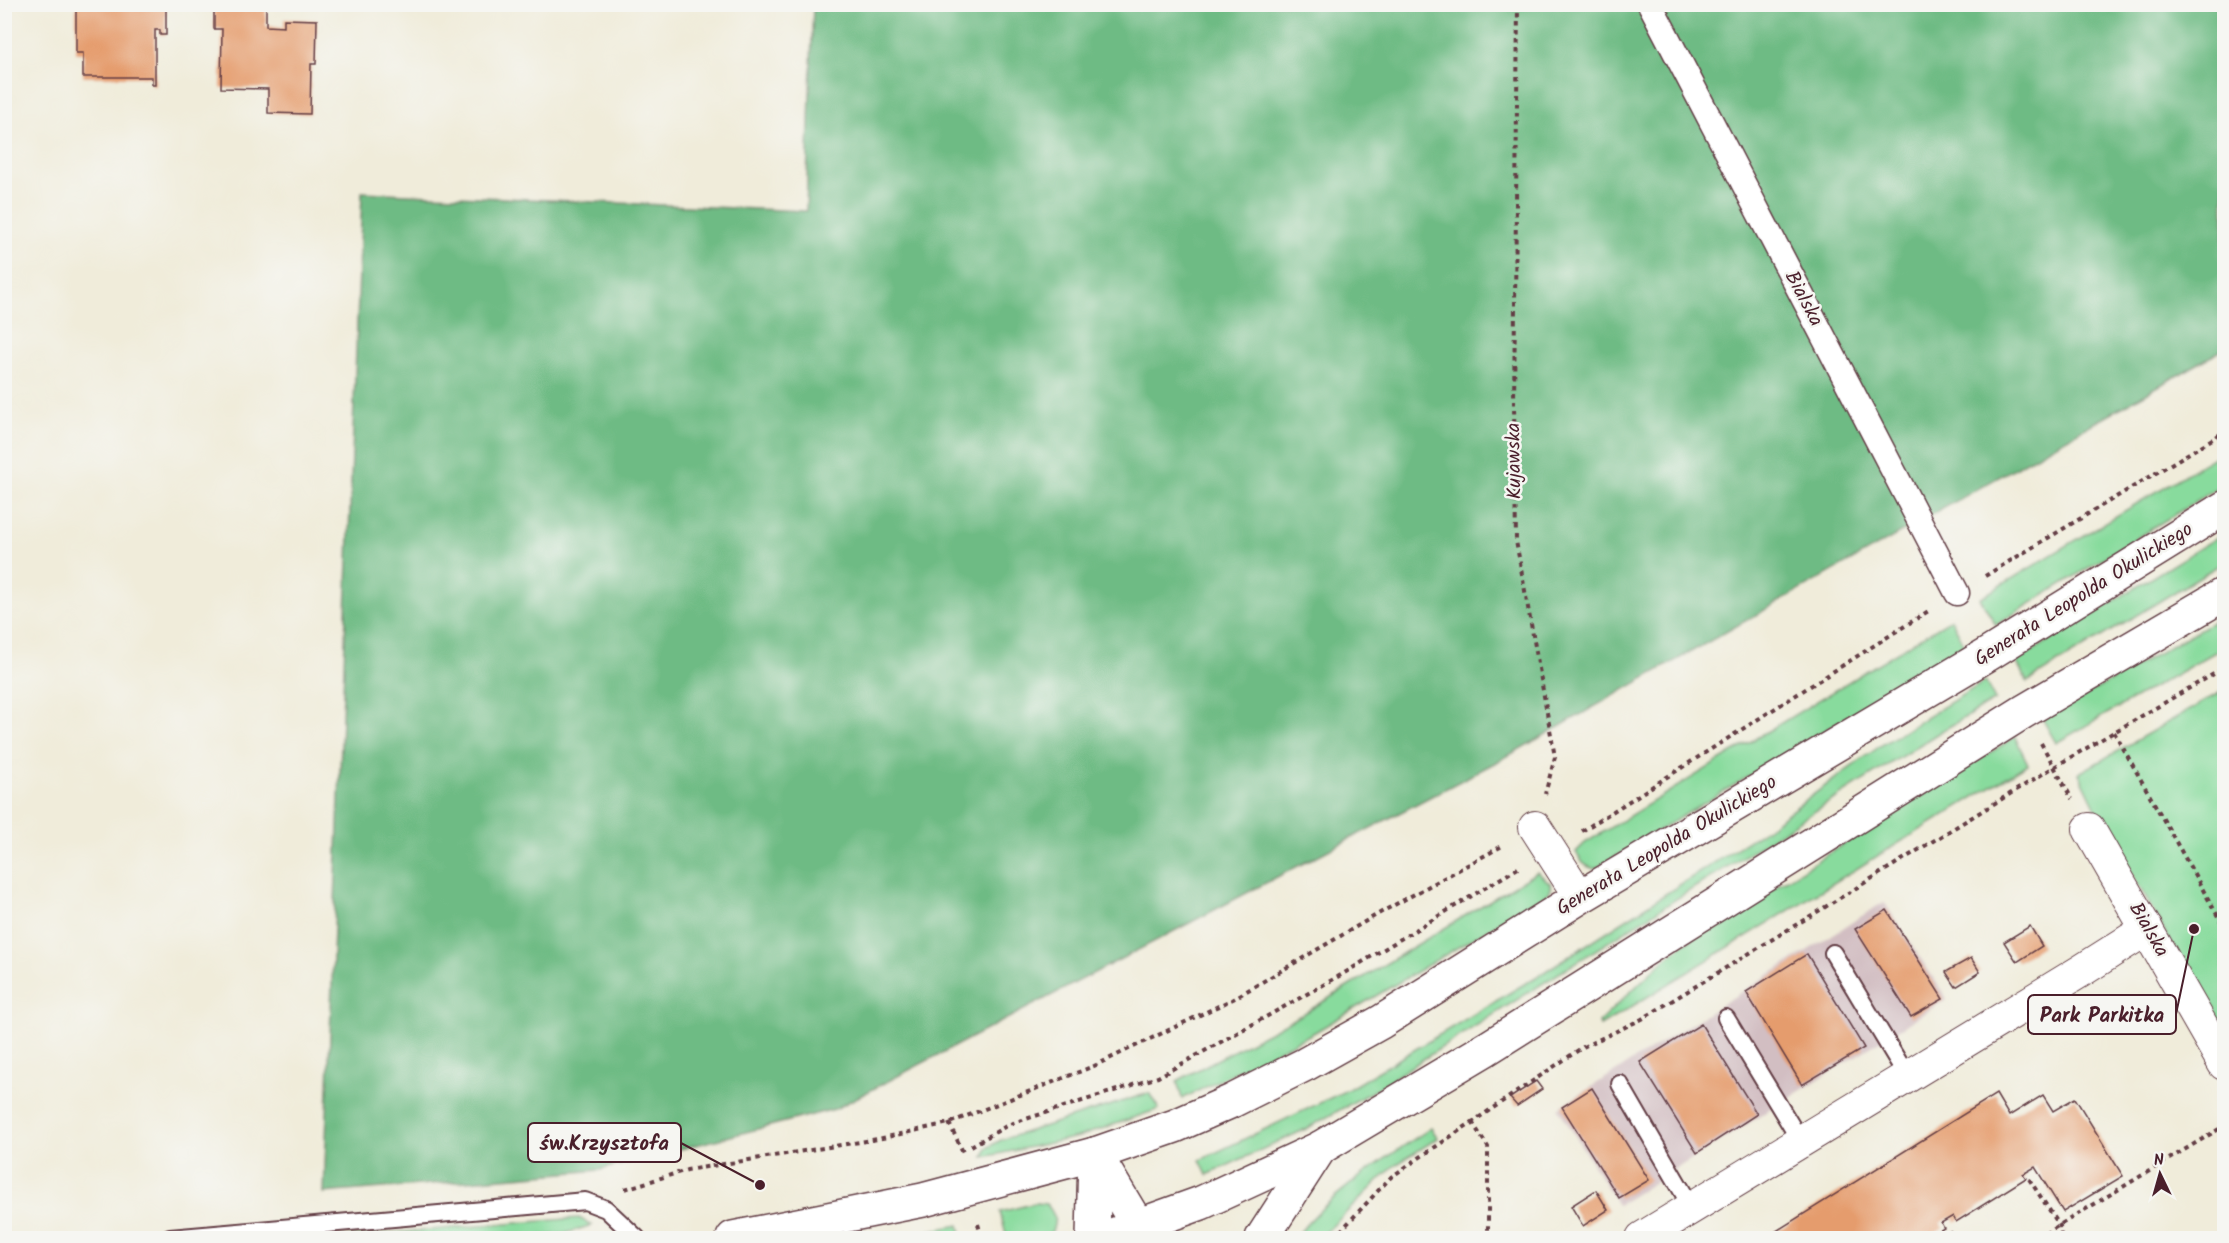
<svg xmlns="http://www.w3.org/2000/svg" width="2229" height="1243" viewBox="0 0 2229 1243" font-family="Kalam,sans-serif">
<rect width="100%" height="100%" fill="#f6f6f2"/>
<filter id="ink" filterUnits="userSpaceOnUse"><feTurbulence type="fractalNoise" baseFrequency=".0167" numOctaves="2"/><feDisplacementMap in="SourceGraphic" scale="12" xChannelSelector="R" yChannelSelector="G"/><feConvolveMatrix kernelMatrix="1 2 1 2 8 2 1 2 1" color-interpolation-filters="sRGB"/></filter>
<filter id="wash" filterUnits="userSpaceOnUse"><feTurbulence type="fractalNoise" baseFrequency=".008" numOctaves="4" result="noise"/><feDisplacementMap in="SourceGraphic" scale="24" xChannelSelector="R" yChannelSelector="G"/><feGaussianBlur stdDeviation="1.35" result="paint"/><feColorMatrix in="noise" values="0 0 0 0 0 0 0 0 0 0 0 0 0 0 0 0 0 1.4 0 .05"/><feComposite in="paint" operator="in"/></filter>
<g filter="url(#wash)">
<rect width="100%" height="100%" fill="#f0ecda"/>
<path fill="#d2bec2" d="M1884 902 1947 999 1618 1205 1558 1108Z"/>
<g fill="#88db9d" stroke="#697d64" stroke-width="1.5">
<path d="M2224 451V484L1996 625 1980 598Z"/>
<path d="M2224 533V562L2027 682 2016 661Z"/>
<path d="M2224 615V647L2056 743 2043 720Z"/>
<path d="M1951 619 1965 646 1595 869C1584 866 1581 862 1576 852L1585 843Z"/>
<path d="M1985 681 1995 700 1940 732 1373 1091 1306 1129 1207 1175 1200 1160 1347 1090 1541 974 1759 834 1883 744Z"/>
<path d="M2224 690V1036L2102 821 2079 773Z"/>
<path d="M2015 737 2028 764 1600 1026 1599 1022 1666 958 1685 943Z"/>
<path d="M1537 872 1550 883 1551 889 1548 894 1315 1032 1182 1099 1177 1081 1303 1014Z"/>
<path d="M1149 1093 1159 1109 1078 1137 984 1157 987 1148 1001 1140Z"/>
<path d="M1431 1128 1438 1138 1394 1166 1320 1238H1295C1330 1193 1383 1160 1431 1128Z"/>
<path d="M1036 1203 1046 1204C1055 1213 1057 1221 1051 1233L1037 1238H1007L1000 1212Z"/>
<path d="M579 1218 592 1225 564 1234 522 1238H329Z"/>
<path d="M959 1225 962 1238H889Z"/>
</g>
<path fill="#6ebb84" stroke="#5c6d58" stroke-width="1.5" d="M1478 4 1527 6V4L2224 5V349L1504 758 835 1109 600 1170 324 1193 362 192 806 211 813 5Z"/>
<g id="blocks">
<g fill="#e59c6d">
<path d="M166 4V35H160V30H155V85H152V77H83V53H76V5Z"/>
<path d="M214 4H266V26L284 27V19L317 20 316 64H311L310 114 268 113V89L221 88 222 29H214Z"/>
<path d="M1887 910 1943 999 1911 1017 1855 929Z"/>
<path d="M2030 926 2042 946 2017 962 2004 942Z"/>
<path d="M1807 954 1864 1048 1802 1085 1746 992Z"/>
<path d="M1971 958 1980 972 1956 987 1946 972Z"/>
<path d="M1701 1024 1757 1114 1697 1153 1640 1062Z"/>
<path d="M1536 1081 1542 1089 1517 1106 1510 1098Z"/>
<path d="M1592 1088 1649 1180 1619 1198 1562 1107Z"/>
<path d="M1996 1094 2009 1116 2043 1095 2053 1111 2075 1098 2123 1176 2063 1212 2035 1167 2023 1174 2026 1178 1956 1222 1953 1216 1941 1223 1944 1228 1927 1238H1765Z"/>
<path d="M1596 1190 1608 1210 1583 1226 1571 1206Z"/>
</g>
</g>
</g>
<g filter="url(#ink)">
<use href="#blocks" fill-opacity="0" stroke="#633e45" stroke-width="1.5"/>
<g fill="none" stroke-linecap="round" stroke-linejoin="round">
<g stroke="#633e45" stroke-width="20">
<g id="service">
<path d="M1833 953 1907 1076"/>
<path d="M1726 1018 1801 1142"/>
<path d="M1620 1084 1692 1208"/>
<path d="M170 1238 585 1201 606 1209 637 1238"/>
</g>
</g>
<g stroke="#633e45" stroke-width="27">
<path id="pedestrian" d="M1650 4 1957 593"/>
</g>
<g stroke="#633e45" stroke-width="34">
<g id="minor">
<path d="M1535 827 1580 897"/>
<path d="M2089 829 2224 1064"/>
<path d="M1642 1238 2081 971 2147 929"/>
</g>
</g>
<g stroke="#633e45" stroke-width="36">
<g id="secondary">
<path d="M1095 1154 1138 1226 1140 1238"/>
<path d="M1093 1238 1095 1154"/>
<path d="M1262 1238 1320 1148"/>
</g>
</g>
<g stroke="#633e45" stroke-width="36">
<g id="primary">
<path d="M733 1238 923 1200 1095 1154 1175 1126 1232 1101 1306 1064 1381 1022 1580 897 1990 653 2224 508"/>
<path d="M1104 1238 1201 1203 1320 1148 1486 1049 2023 712 2224 594"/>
</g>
</g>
<g stroke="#633e45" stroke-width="4" stroke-dasharray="4.5 4.5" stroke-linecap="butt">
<path d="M1518 4 1514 404 1516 541 1555 757 1545 794"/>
<path d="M1985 576 2224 432"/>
<path d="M2114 732 2224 927"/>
<path d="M2041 743 2072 799"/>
<path d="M1582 831 1930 610"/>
<path d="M1472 1122 1488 1147V1238"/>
<path d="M949 1123 963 1152"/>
<path d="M971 1146 1010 1124 1158 1077 1341 975 1518 868"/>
<path d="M2029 1179 2060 1226 2061 1238"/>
<path d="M625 1189 687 1170 878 1139 949 1123 1094 1066 1233 999 1378 914 1504 845"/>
<path d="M978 1224 982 1238"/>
<path d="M1949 1231 1954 1238"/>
<path d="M1334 1238 1391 1177 1583 1047 1642 1019 2054 767 2224 668"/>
<path d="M2038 1238 2224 1126"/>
</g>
<use href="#service" stroke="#fff" stroke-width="16"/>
<use href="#pedestrian" stroke="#fff" stroke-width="24"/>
<use href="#minor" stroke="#fff" stroke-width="32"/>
<use href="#secondary" stroke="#fff" stroke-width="33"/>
<use href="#primary" stroke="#fff" stroke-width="33"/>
</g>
</g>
<g text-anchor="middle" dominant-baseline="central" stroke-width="5" stroke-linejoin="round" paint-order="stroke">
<g font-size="20" fill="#4a1f2b" stroke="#f6f6f2">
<text transform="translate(1803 299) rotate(62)">Bialska</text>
<text transform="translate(1515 461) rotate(-91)">Kujawska</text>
<text transform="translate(2084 595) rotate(-32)">Generała Leopolda Okulickiego</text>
<text transform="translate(1667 846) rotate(-31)">Generała Leopolda Okulickiego</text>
<text transform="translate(2148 930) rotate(60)">Bialska</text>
</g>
</g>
<path fill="none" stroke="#4a1f2b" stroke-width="2" d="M2194 929L2176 1014M760 1185L681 1143"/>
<g fill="#4a1f2b" stroke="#f6f6f2" stroke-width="2">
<circle cx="2194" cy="929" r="6"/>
<circle cx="760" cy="1185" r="6"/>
</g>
<g fill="#f6f6f2" stroke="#4a1f2b" stroke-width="2">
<rect x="2028" y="995" width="148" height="39" rx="6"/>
<rect x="528" y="1123" width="153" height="39" rx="6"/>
</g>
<g font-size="21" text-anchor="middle" font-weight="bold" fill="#4a1f2b">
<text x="2102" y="1022">Park Parkitka</text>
<text x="604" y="1150">św.Krzysztofa</text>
</g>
<rect width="2229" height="1243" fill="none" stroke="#f6f6f2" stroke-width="24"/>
<g transform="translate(2160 1174) rotate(355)" stroke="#f6f6f2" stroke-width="4.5" paint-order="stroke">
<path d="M0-4.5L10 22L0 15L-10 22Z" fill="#4a1f2b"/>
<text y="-9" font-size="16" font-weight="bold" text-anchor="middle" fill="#4a1f2b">N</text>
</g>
</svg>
